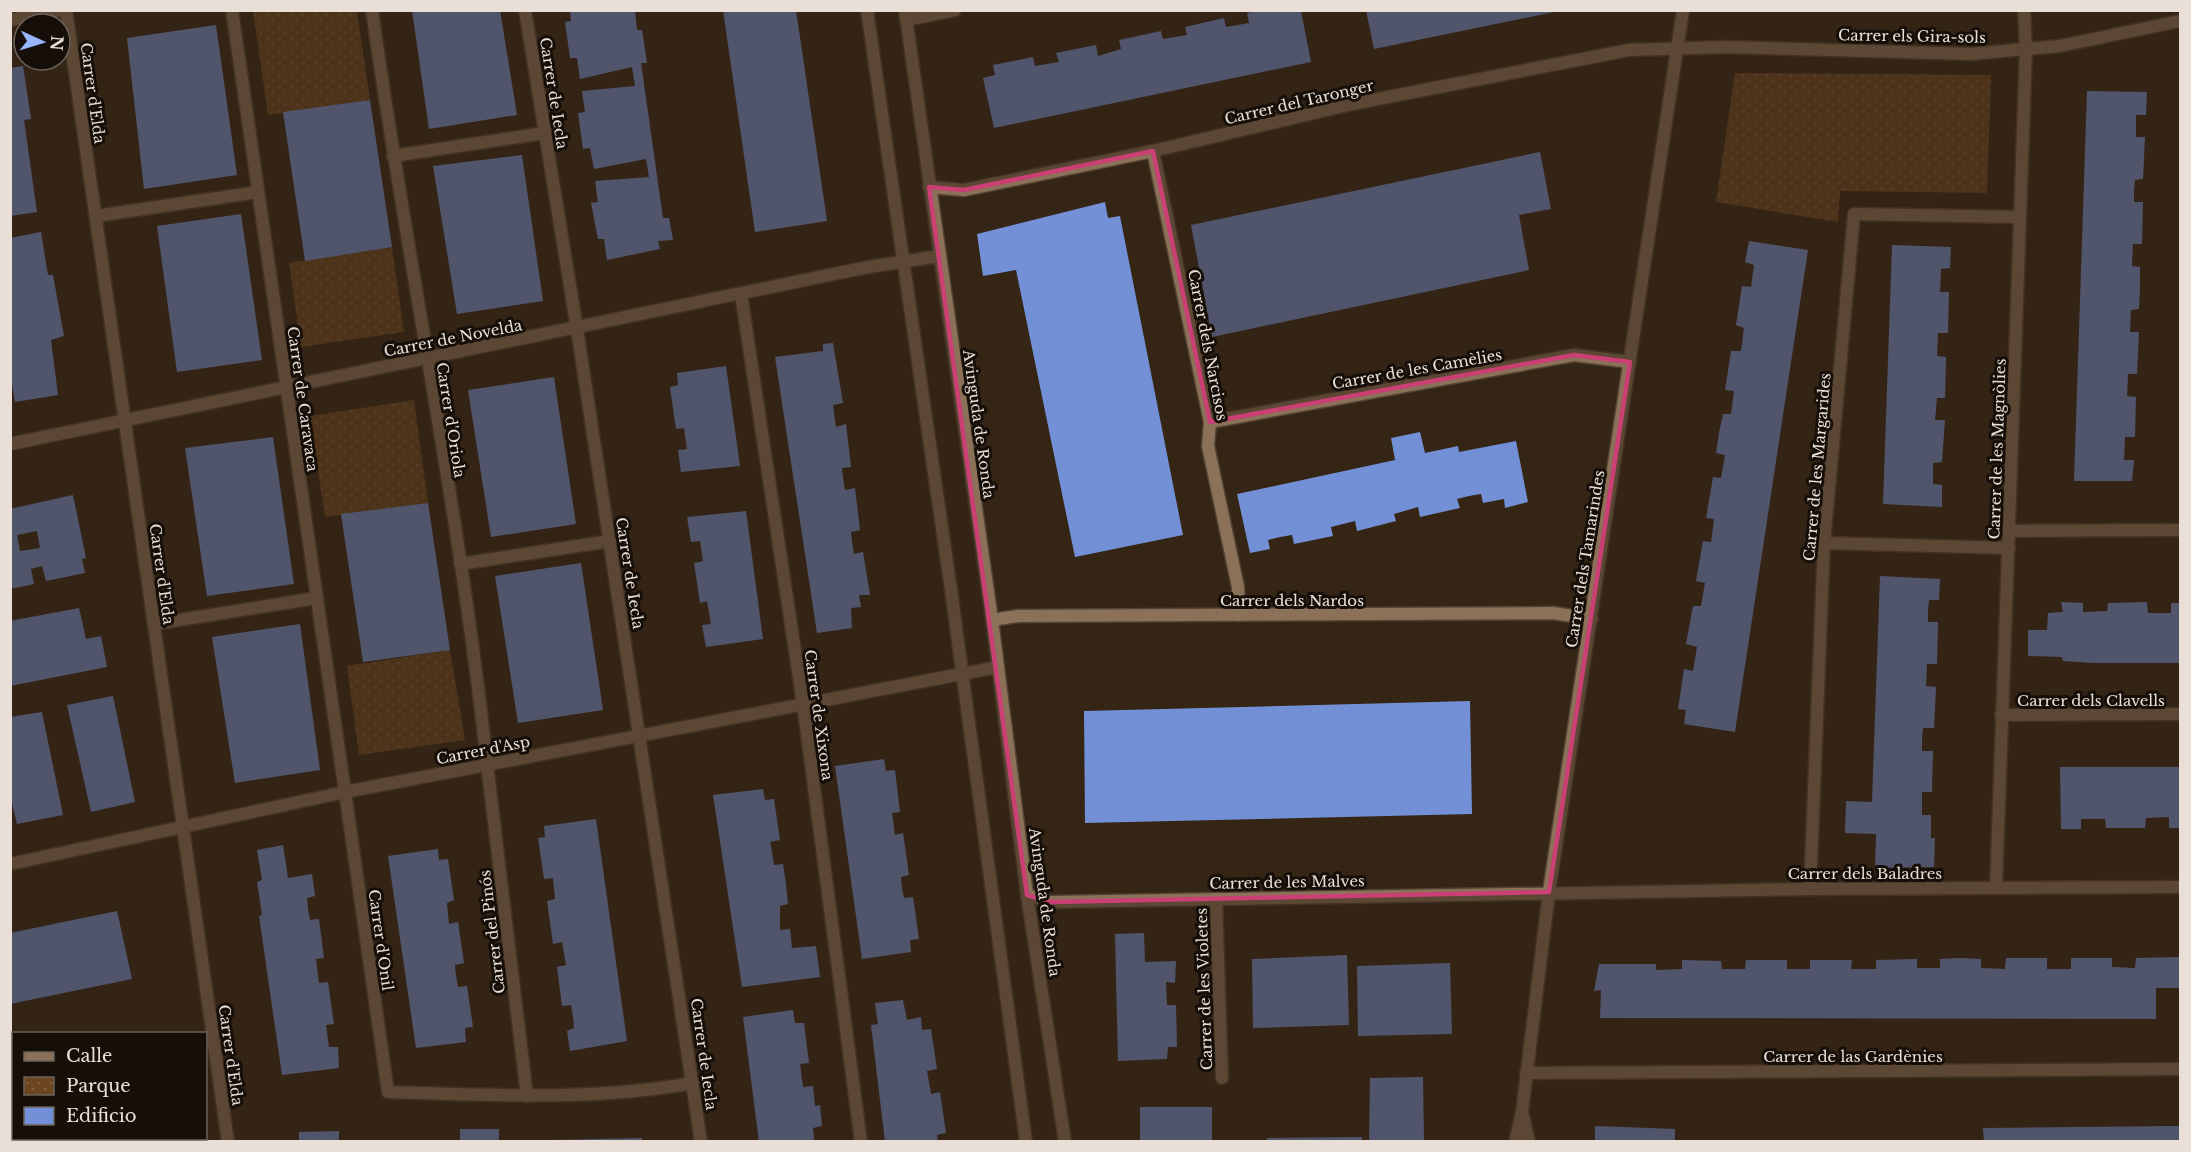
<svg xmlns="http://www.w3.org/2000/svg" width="2191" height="1152" viewBox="0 0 2191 1152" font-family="'Libre Baskerville',serif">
<defs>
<pattern id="park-dots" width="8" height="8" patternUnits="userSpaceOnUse" patternTransform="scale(1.5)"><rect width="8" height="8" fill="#6a451e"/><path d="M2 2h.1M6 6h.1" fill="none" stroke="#7f5f3e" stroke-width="1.8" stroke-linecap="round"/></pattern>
</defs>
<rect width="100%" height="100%" fill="#342515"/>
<g fill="url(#park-dots)">
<path d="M253 11H357L370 100 268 115Z"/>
<path d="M1735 73 1991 75 1987 193 1840 191 1838 222 1716 202Z"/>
<path d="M392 247 404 332 301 347 289 263Z"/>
<path d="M414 400 428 503 325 517 310 416Z"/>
<path d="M450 650 465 740 359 755 347 666Z"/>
</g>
<g fill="#7390d6" fill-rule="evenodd">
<path d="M412 10H500L517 115 429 129Z"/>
<path d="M570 10H635L637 30H642L647 63H641L663 218H669L673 240 658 241 660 249 607 260 604 239H598L591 203 598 202 595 181 649 177 646 159 594 169 590 148 583 149 578 113 585 112 582 91 635 86 632 67 580 79 577 58H570L565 22 571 21Z"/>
<path d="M723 10H796L827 221 755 232Z"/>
<path d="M1260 10 1301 11 1311 62 994 128 983 78 995 75 993 65 1033 57 1035 66 1059 62 1056 53 1096 45 1098 56 1121 49 1119 40 1161 31 1163 39 1187 35 1185 27 1224 18 1226 27 1238 25 1249 23 1247 13Z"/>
<path d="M1366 10H1554V12L1374 49Z"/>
<path d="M216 25 237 175 144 189 127 38Z"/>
<path d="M23 66 31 119 24 120 37 212 10 216V68Z"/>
<path d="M2087 91 2147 92 2146 115H2136V137H2145L2143 179 2135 180 2134 191V202H2143L2142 244H2133L2132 266 2140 267V286L2139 309 2131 310 2130 332H2139L2137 374H2128L2127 396 2136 397 2135 437H2125L2124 460H2134L2132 481H2074Z"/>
<path d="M370 100 392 247 305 261 283 112Z"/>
<path d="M1540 152 1551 209 1519 215 1529 270 1212 337 1191 225Z"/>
<path d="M522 155 543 301 457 314 433 166Z"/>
<path d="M1105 202 1108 218 1120 216 1183 535 1075 557 1016 270 983 276 977 234Z"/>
<path d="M241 214 262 360 177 372 157 226Z"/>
<path d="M41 232 48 275H53L64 336 51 340 58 395 15 402 10 373V238Z"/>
<path d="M1749 241 1808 250 1735 732 1684 724 1686 710 1678 709 1684 669 1693 671 1697 647 1686 644 1693 606H1701L1705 583 1696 581 1703 541 1711 542 1714 519 1706 518 1713 477 1721 478 1725 455 1716 453 1719 433 1723 414H1731L1734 391 1725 390 1731 351H1741L1744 328 1736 325 1742 286 1751 287 1754 265 1745 262Z"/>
<path d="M1892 245 1951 247 1950 268 1941 269 1940 292H1949L1948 333H1938L1937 356 1946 357 1945 398H1937L1935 420H1945L1942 462 1933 463V484L1942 485V507L1883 504Z"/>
<path d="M833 343 843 403 833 405 836 427 846 424 851 467 842 468 843 478 845 490 855 488 860 530 851 532 852 542 854 554 863 552 870 595H859L861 607 851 608 852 628 817 633 775 357 823 351V344Z"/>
<path d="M726 366 740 466 681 472 678 450 687 449 684 428 676 429 670 387 678 385 677 373Z"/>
<path d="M554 377 576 524 491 537 468 390Z"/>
<path d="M1420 432 1425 453 1458 446 1459 452 1516 441 1528 502 1505 508 1504 499 1483 503 1481 494 1469 496 1457 499 1460 508 1420 517 1418 507 1394 514 1396 521 1357 531 1355 521 1331 527 1333 536 1294 544 1292 535 1280 537 1268 540 1270 549 1250 553 1237 494 1395 460 1391 438Z"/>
<path d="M273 437 294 584 207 596 185 448Z"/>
<path d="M73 495 86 558 82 559 85 573 46 581 42 566 31 569 34 584 10 589V509ZM37 531 40 548 20 551 17 535Z"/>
<path d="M428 503 450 650 363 662 341 514Z"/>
<path d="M746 511 763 639 706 647 702 625 711 624 707 601 700 603 694 563 703 561 700 541 691 542 687 517Z"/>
<path d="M581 563 603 710 518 723 495 576Z"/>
<path d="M1880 576 1940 579 1939 600H1929L1928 611V622H1938L1937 664H1927L1926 686 1936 687 1934 728H1923L1922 740V751H1933L1932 792H1922V815H1931V838H1935L1934 867 1875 868 1876 834 1845 833 1846 801 1872 802Z"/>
<path d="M2061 602 2083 603V612L2107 611 2108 603 2147 602 2148 613H2171V603H2180V663H2094L2063 661 2062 657 2028 656V630H2047L2048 613 2063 612Z"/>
<path d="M79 608 86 639 101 636 107 667 10 686V621Z"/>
<path d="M300 624 320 770 235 783 212 637Z"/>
<path d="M113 696 135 802 91 812 67 705Z"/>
<path d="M1470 701 1472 814 1085 823 1084 711Z"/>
<path d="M42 712 63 815 17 824 10 795V717Z"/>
<path d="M884 759 886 771 895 770 900 812 892 813 895 835 903 833 909 875 901 877 902 888 904 898 913 897 919 939 910 940 911 952 862 959 835 766Z"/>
<path d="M2060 767H2180V828H2169V817L2146 818 2145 828H2106L2105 819H2081V829H2061Z"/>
<path d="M763 789 765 800 774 799 780 840 770 842 772 852 774 865 783 864 786 884 788 904 780 906V930L790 929 792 948 816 946 820 977 742 987 713 795Z"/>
<path d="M596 819 627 1041 570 1051 567 1031 574 1028 573 1017 571 1005 562 1006 557 967 566 965 562 942 553 944 547 901 555 899 553 878 544 879 538 838 545 837 544 826Z"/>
<path d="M283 845 288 878 312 874 315 896 307 898 308 909 310 920 319 919 324 958 316 959 319 983 328 982 334 1024 326 1025 329 1047H338L339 1068 282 1075 259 916 262 915 257 882 262 880 257 850Z"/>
<path d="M438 849 439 860 448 859 454 900 447 903 449 924 458 922 464 963 455 965 456 976 458 987 467 986 473 1027 465 1028 466 1042 416 1048 388 856Z"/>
<path d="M117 911 132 979 10 1004V933Z"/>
<path d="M1144 933 1145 962 1176 961 1175 983 1166 982 1167 1005H1176L1177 1047H1168L1167 1059 1118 1061 1115 934Z"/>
<path d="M1347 955 1349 1025 1253 1028 1252 959Z"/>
<path d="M2180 957V988H2156V1019L1600 1018 1601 990 1594 991 1599 964H1656V970L1682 969V960L1721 961 1722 969H1745L1746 960H1787V969H1810V960H1852L1851 969H1876V960L1917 959V968H1940V959L1960 958 1981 959V968L2005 969 2006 958H2047V969H2071V958H2112V967L2135 968 2136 958Z"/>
<path d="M1450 963 1452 1034 1358 1036 1357 966Z"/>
<path d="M903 1000 907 1020 921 1017 922 1030 931 1029 937 1069 927 1071 931 1094 940 1092 946 1133 937 1135 938 1142H885L871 1025 878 1024 875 1003Z"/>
<path d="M793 1010 795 1023H804L809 1063 800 1064 803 1087 813 1086 815 1106 820 1105 822 1126 813 1128 814 1139 810 1142H759L743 1017Z"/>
<path d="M1423 1077 1424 1142H1369L1370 1078Z"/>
<rect x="1140" y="1107" width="72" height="35"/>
<path d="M1595 1126 1675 1129V1142H1595Z"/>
<path d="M2175 1126H2180V1142H1984L1983 1128Z"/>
<rect x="460" y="1129" width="39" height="13"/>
<path d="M339 1131V1142H299V1132Z"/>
<path d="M1362 1137V1142H1267V1138Z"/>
<path d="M642 1138V1142H550V1140Z"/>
</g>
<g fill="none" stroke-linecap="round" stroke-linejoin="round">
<g stroke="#514334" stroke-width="15">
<g id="service">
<path d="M393 156 545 133"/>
<path d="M96 216 258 192"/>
<path d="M460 564 610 541"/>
<path d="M154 624 317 598"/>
</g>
</g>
<g stroke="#514334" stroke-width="15">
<g id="pedestrian">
<path d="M525 10 577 329"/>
<path d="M741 294 803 704 861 1142"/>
<path d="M487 764 527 1096"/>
<path d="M345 792 388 1092C489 1095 593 1101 693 1083"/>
<path d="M1216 899 1222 1078"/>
</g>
</g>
<g stroke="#514334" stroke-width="15">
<g id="minor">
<path d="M66 10 228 1142"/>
<path d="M232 10 345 792"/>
<path d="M372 10C407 262 460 512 487 764"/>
<path d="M867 10 951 590 1026 1142"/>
<path d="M905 10 992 620 1027 895 1065 1142"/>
<path d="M906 20 955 10"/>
<path d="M1153 151 1210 422 1208 446 1238 587 1239 615"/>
<path d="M929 187 964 190 1153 151 1352 104 1629 50 1726 47 1971 54 2060 46 2180 21"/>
<path d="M577 329 701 1142"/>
<path d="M1210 422 1574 355 1630 362"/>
<path d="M10 444 868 267 940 256"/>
<path d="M2009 531 2180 530"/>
<path d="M1824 543 2009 548"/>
<path d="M992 620 1018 616 1553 613 1592 619"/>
<path d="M2001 715 2180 714"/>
<path d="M10 864 345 792 998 667"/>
<path d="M1996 888 2026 49 2024 10"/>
<path d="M1810 889 1824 543 1854 214 2020 217"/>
<path d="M1027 895 1050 902 1810 889 2180 887"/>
<path d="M1526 1073 2180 1069"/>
<path d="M10 1081H14"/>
</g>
</g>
<g stroke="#514334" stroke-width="15">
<g id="tertiary">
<path d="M10 20 59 10"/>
<path d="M1523 1116 1529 1142"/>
<path d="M1515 1142 1522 1112 1549 892 1683 10"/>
</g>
</g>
<use href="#service" stroke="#8b7158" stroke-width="12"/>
<use href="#pedestrian" stroke="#8b7158" stroke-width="12"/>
<use href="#minor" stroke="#8b7158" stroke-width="12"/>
<use href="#tertiary" stroke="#8b7158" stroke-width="12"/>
</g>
<path d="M0 0H2191V1152H0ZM1153 151 1210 422 1574 355 1630 362 1549 892 1050 902 1027 895 929 187 964 190Z" fill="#342515" fill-opacity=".55" fill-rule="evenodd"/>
<path fill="none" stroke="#ca4074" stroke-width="4.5" stroke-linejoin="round" d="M1153 151 1210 422 1574 355 1630 362 1549 892 1050 902 1027 895 929 187 964 190Z"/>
<g text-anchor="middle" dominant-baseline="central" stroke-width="6" stroke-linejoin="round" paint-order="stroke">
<g font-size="15" fill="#eadfd6" stroke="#160f09">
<text transform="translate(1912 36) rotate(1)">Carrer els Gira-sols</text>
<text transform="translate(93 93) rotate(82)">Carrer d'Elda</text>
<text transform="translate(554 93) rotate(81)">Carrer de Iecla</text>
<text transform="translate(1299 102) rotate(-13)">Carrer del Taronger</text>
<text transform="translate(453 338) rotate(-11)">Carrer de Novelda</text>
<text transform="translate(1208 345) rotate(79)">Carrer dels Narcisos</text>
<text transform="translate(1417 369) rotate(-10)">Carrer de les Camèlies</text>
<text transform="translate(303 399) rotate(82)">Carrer de Caravaca</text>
<text transform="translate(451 420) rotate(81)">Carrer d'Oriola</text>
<text transform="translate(979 424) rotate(82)">Avinguda de Ronda</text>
<text transform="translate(1997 449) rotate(-88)">Carrer de les Magnòlies</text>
<text transform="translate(1817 467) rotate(-85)">Carrer de les Margarides</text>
<text transform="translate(1585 559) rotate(-81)">Carrer dels Tamarindes</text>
<text transform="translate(630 573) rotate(81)">Carrer de Iecla</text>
<text transform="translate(162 574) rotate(82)">Carrer d'Elda</text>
<text x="1292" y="600">Carrer dels Nardos</text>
<text x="2091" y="700">Carrer dels Clavells</text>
<text transform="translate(819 715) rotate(82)">Carrer de Xixona</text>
<text transform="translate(483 750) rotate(-11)">Carrer d'Asp</text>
<text x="1865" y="873">Carrer dels Baladres</text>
<text transform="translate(1287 882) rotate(-1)">Carrer de les Malves</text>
<text transform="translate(1045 902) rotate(82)">Avinguda de Ronda</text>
<text transform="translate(492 932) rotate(-97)">Carrer del Pinós</text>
<text transform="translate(381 940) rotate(82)">Carrer d'Onil</text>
<text transform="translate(1204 989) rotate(-92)">Carrer de les Violetes</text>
<text transform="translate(704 1054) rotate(82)">Carrer de Iecla</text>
<text transform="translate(231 1055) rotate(82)">Carrer d'Elda</text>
<text x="1853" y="1056">Carrer de las Gardènies</text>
</g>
</g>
<rect width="2191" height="1152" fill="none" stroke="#eadfd6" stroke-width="24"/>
<rect x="12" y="1032" width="195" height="108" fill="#160f09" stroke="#6b625b" stroke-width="1.5"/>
<rect x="24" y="1052" width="30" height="9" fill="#8b7158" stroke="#6b625b" stroke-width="1.5"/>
<text x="66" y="1062" font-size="18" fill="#eadfd6">Calle</text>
<rect x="24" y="1077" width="30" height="18" fill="url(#park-dots)" stroke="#6b625b" stroke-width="1.5"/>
<text x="66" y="1092" font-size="18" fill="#eadfd6">Parque</text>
<rect x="24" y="1107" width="30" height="18" fill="#7390d6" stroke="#6b625b" stroke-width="1.5"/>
<text x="66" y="1122" font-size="18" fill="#eadfd6">Edificio</text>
<g transform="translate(42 42) rotate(94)"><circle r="28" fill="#160f09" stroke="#6b625b" stroke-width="1.5"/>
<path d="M0-4.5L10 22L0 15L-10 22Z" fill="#97b6fd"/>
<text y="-9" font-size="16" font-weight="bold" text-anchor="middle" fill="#eadfd6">N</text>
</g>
</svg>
